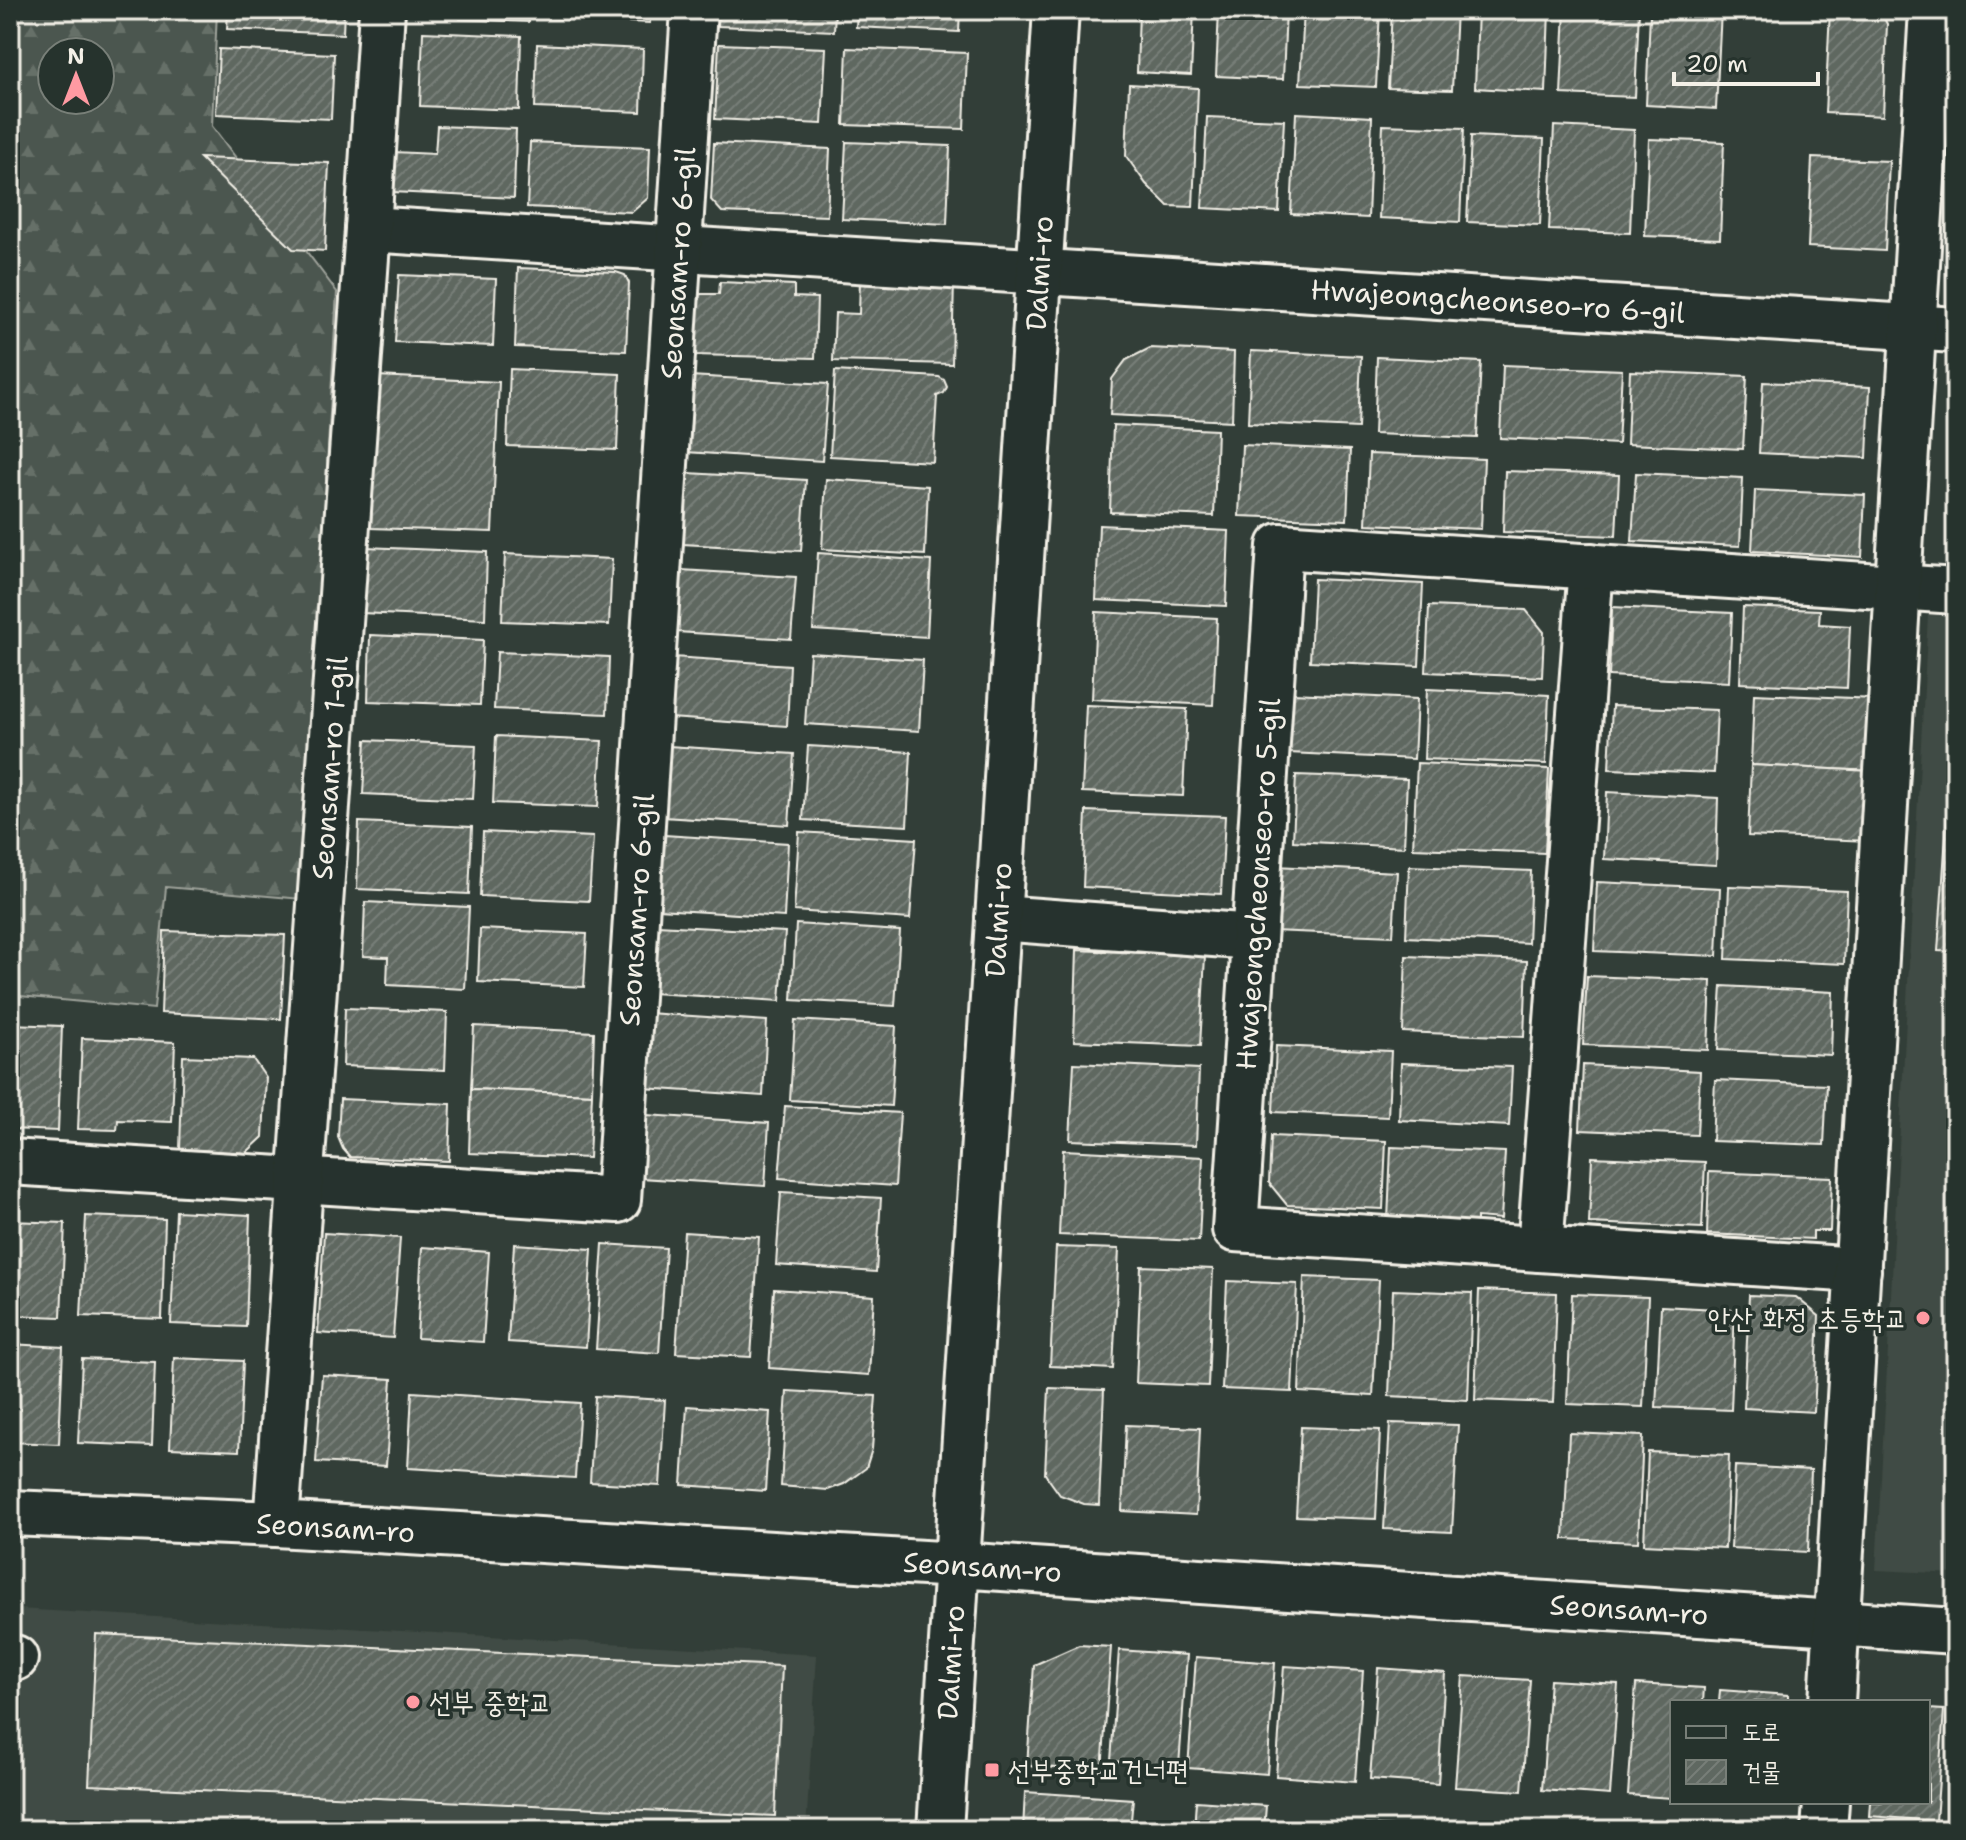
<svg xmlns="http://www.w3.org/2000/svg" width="1966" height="1840" viewBox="0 0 1966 1840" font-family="'Shantell Sans','Poor Story',sans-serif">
<defs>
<pattern id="forest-firs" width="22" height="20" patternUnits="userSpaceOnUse" patternTransform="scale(2)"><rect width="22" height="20" fill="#4c564f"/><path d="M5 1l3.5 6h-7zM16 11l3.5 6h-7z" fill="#666f68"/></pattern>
<pattern id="building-hatch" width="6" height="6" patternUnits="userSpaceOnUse" patternTransform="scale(2)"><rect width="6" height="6" fill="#5f6861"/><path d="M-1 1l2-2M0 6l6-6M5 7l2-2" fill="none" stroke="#777e78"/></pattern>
</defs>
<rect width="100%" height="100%" fill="#323e38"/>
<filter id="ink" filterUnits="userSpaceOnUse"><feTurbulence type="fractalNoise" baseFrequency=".0125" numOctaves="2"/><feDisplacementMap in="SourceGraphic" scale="16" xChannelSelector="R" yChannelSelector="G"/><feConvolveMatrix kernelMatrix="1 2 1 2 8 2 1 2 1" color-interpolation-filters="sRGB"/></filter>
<g filter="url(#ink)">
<g fill="#404b44">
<path d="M1928 615 1956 616V1574L1876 1570Z"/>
<path d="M18 1609 817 1655 806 1830H10V1746Z"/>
</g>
<path fill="url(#forest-firs)" stroke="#a0a49c" stroke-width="2" fill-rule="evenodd" d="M10 10H217L212 126 337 292 302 899 166 887 154 1009 10 995ZM52 52H100V100H52Z"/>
<g fill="url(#building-hatch)" stroke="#f4f1e8" stroke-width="2">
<path d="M228 10H344L343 34 227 29Z"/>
<path d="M461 10H529V22L460 19Z"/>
<path d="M537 10H650V23L537 18Z"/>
<path d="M719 10H835L834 31 718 26Z"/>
<path d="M857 10H960L959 32 856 27Z"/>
<path d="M1139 10H1194L1191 75 1137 72Z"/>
<path d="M1219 10H1286L1283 79 1216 76Z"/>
<path d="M1304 10H1380L1376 87 1300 84Z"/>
<path d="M1392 10H1456L1452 90 1388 88Z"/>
<path d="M1478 10H1549L1546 92 1475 88Z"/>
<path d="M1565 10H1639L1635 97 1561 94Z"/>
<path d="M1665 10H1721L1716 109 1646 105 1650 14H1664Z"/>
<path d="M1830 10 1881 12 1887 24 1883 116 1825 113Z"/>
<path d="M423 32 521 36 519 110 420 106Z"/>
<path d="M537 44 643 49 641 112 535 108Z"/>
<path d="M719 44 826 48 822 124 715 119Z"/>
<path d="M847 48 967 53 964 129 844 125Z"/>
<path d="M219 49 334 54 331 119 216 114Z"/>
<path d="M1129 84 1198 88 1193 207 1168 206 1146 184 1126 156Z"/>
<path d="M1296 113 1372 117 1368 218 1291 214Z"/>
<path d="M1207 117 1284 120 1279 212 1202 208Z"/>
<path d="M1383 125 1464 128 1460 222 1379 218Z"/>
<path d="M437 126 516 129 514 198 392 192 394 152 435 154Z"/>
<path d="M1554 126 1634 130 1630 233 1549 230Z"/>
<path d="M1471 136 1544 139 1540 225 1467 222Z"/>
<path d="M1649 139 1724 142 1720 239 1645 236Z"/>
<path d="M530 142 650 147 648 198 632 212 527 207Z"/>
<path d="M846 142 950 146 947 224 842 219Z"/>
<path d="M714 143 830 149 827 216 722 212 711 200Z"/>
<path d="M200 158 329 163 325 251 293 249Z"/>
<path d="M1812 158 1889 161 1885 251 1808 247Z"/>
<path d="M518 268 616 272 625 275 629 283 626 351 515 347Z"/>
<path d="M399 275 496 279 493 346 395 342Z"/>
<path d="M860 279 954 281 952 364 833 361 835 313 859 314Z"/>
<path d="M720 282 794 285V297L817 298 815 358 695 355 697 294H719Z"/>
<path d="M1150 348 1234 352 1232 421 1110 415 1112 379 1126 360Z"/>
<path d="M1251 351 1361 356 1358 428 1248 423Z"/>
<path d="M1377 357 1481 362 1477 438 1374 434Z"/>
<path d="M1503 365 1622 370 1618 444 1500 438Z"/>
<path d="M510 369 620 374 617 450 507 446Z"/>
<path d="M835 371 939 377 944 380 947 387 944 393 937 396 933 462 830 456Z"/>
<path d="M1630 371 1747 376 1743 449 1627 444Z"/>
<path d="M377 376 499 382 492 532 371 528Z"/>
<path d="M690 376 828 384 822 461 686 452Z"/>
<path d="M1763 382 1870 387 1867 458 1759 453Z"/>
<path d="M1113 425 1217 430 1214 516 1110 512Z"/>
<path d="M1242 445 1350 450 1347 520 1239 516Z"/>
<path d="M1369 454 1484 459 1481 529 1366 524Z"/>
<path d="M1505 471 1619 475 1616 536 1503 532Z"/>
<path d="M688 473 806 480 801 551 683 544Z"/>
<path d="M1636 473 1743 478 1740 546 1632 541Z"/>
<path d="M826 479 928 486 925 555 822 549Z"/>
<path d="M1755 490 1865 495 1862 557 1752 551Z"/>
<path d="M1099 525 1229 531 1226 606 1096 600Z"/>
<path d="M365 547 487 552 485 619 362 613Z"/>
<path d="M818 553 931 561 927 637 813 630Z"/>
<path d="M505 554 612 559 609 625 502 621Z"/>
<path d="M681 570 796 577 791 639 677 632Z"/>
<path d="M1314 579 1423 584 1419 666 1310 661Z"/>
<path d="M1429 606 1526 610 1544 632 1542 677 1426 672Z"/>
<path d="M1612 607 1732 613 1729 682 1609 676Z"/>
<path d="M1743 607 1820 610 1819 624 1850 626 1847 688 1740 683Z"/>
<path d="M1096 612 1217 618 1213 705 1092 699Z"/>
<path d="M370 635 483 640 480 705 368 701Z"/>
<path d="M497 652 609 657 607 714 494 709Z"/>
<path d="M810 653 923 660 919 731 805 724Z"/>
<path d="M673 657 790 665 787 726 670 718Z"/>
<path d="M1427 689 1549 695 1546 764 1424 759Z"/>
<path d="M1956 691V952L1938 951Z"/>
<path d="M1293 693 1417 699 1414 759 1289 753Z"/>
<path d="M1754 694 1876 699 1872 771 1751 765Z"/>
<path d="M1086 705 1187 709 1183 796 1082 792Z"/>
<path d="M1612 706 1717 710 1714 773 1609 769Z"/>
<path d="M496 736 602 741 598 807 493 803Z"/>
<path d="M366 740 476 745 473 799 363 794Z"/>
<path d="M668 746 794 754 789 825 663 817Z"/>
<path d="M808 746 911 752 907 826 803 820Z"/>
<path d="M1417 763 1549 769 1545 853 1413 848Z"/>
<path d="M1751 765 1872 771 1869 841 1748 836Z"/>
<path d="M1296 775 1407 779 1404 847 1293 841Z"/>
<path d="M1607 792 1718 798 1716 865 1604 859Z"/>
<path d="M1086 811 1225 816 1221 894 1083 887Z"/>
<path d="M359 822 472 827 469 894 357 889Z"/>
<path d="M483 832 593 837 589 901 480 896Z"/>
<path d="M799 832 916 839 910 919 794 911Z"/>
<path d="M664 835 788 843 784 917 659 909Z"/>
<path d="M1275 866 1397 872 1393 936 1272 931Z"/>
<path d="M1409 866 1531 871 1528 943 1406 937Z"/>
<path d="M1597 882 1720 888 1717 956 1594 951Z"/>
<path d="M1729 886 1847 891 1844 964 1726 959Z"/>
<path d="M365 902 469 907 465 989 387 985 388 957 363 956Z"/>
<path d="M796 924 900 931 895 1006 792 1000Z"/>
<path d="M657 925 785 932 780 1001 652 993Z"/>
<path d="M480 929 587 934 584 987 478 982Z"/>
<path d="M164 931 285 935 281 1019 161 1013Z"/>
<path d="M1077 950 1205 956 1200 1046 1074 1041Z"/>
<path d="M1406 956 1527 961 1524 1037 1403 1032Z"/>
<path d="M1587 976 1711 981 1708 1050 1583 1045Z"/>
<path d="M1722 986 1833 992 1831 1055 1718 1050Z"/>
<path d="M345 1008 447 1012 445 1070 343 1066Z"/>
<path d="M647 1013 767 1021 763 1096 643 1088Z"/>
<path d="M795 1020 896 1026 891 1106 790 1100Z"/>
<path d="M10 1024 62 1026 58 1131 10 1129Z"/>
<path d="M474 1026 594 1032 592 1094 471 1089Z"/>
<path d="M82 1038 175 1042 172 1122 118 1120 117 1130 78 1129Z"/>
<path d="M1276 1046 1391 1051 1388 1117 1273 1112Z"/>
<path d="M183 1056 253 1059 266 1078 263 1137 246 1153 180 1149Z"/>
<path d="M1074 1063 1199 1069 1196 1145 1070 1140Z"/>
<path d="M1401 1063 1512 1067 1509 1126 1399 1120Z"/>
<path d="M1583 1065 1700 1071 1697 1135 1580 1130Z"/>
<path d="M1715 1080 1827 1085 1824 1145 1712 1141Z"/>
<path d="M471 1089 592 1094 589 1158 469 1153Z"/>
<path d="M340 1099 451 1104 449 1161 350 1157 343 1149 338 1137Z"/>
<path d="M785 1106 900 1113 895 1186 779 1178Z"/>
<path d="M646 1115 769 1123 765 1186 641 1178Z"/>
<path d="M1271 1136 1386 1141 1383 1209 1287 1205 1269 1183Z"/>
<path d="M1391 1147 1505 1152 1501 1219 1477 1217V1225L1388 1221Z"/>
<path d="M1063 1150 1203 1157 1199 1241 1059 1235Z"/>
<path d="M1592 1157 1705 1162 1702 1228 1589 1223Z"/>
<path d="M1709 1172 1832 1177 1830 1231H1813V1239L1707 1234Z"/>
<path d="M781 1192 881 1198 876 1272 776 1265Z"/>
<path d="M176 1211 250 1215 246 1327 171 1324Z"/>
<path d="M86 1216 165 1219 162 1319 81 1316Z"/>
<path d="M10 1221 65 1223 61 1317 10 1315Z"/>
<path d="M684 1232 759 1237 751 1357 676 1353Z"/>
<path d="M324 1233 400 1238 393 1338 318 1333Z"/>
<path d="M514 1244 592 1249 586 1347 508 1342Z"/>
<path d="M603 1244 666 1248 659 1353 596 1349Z"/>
<path d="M422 1247 489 1252 483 1342 417 1338Z"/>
<path d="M1056 1247 1119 1249 1113 1369 1050 1366Z"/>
<path d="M1141 1266 1213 1269 1208 1386 1136 1383Z"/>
<path d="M1304 1277 1379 1280 1373 1396 1299 1392Z"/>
<path d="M1227 1281 1297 1284 1292 1392 1222 1389Z"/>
<path d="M774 1289 874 1296 869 1375 769 1368Z"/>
<path d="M1393 1290 1472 1293 1468 1400 1389 1396Z"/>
<path d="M1479 1290 1557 1293 1553 1403 1475 1400Z"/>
<path d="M1572 1294 1648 1297 1643 1407 1567 1404Z"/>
<path d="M1749 1295 1796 1297 1819 1316 1814 1412 1744 1408Z"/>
<path d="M1661 1306 1735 1310 1731 1410 1656 1407Z"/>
<path d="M10 1344 63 1347 59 1444 10 1442Z"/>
<path d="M174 1358 243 1361 239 1451 170 1448Z"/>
<path d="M82 1359 155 1362 152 1446 78 1443Z"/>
<path d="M322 1375 392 1379 386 1466 316 1462Z"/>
<path d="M1049 1388 1104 1390 1099 1505 1084 1504 1060 1495 1045 1474Z"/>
<path d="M787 1391 876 1396 872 1449 866 1468 844 1484 828 1490 781 1486Z"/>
<path d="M412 1392 580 1403 575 1478 408 1468Z"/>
<path d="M595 1396 665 1400 660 1486 590 1482Z"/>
<path d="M687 1406 770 1412 765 1491 682 1485Z"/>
<path d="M1390 1423 1458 1425 1452 1532 1384 1529Z"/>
<path d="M1126 1425 1200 1428 1196 1515 1122 1511Z"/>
<path d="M1301 1427 1380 1430 1376 1519 1296 1516Z"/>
<path d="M1569 1433 1643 1436 1638 1542 1564 1539Z"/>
<path d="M1648 1452 1729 1455 1725 1548 1644 1544Z"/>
<path d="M1735 1466 1811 1470 1808 1552 1731 1548Z"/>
<path d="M96 1634 782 1666 775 1816 89 1785Z"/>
<path d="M1079 1645 1111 1647 1102 1771 1027 1766 1034 1665Z"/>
<path d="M1119 1650 1187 1655 1179 1766 1111 1761Z"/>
<path d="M1196 1657 1275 1663 1267 1774 1188 1768Z"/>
<path d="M1284 1666 1363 1671 1355 1782 1276 1776Z"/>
<path d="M1378 1668 1445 1673 1438 1784 1370 1779Z"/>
<path d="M1463 1676 1530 1680 1522 1791 1455 1787Z"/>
<path d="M1550 1680 1618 1684 1610 1795 1542 1790Z"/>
<path d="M1636 1684 1704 1688 1703 1702H1672V1798L1628 1795Z"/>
<path d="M1720 1690 1788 1695V1702H1719Z"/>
<path d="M1928 1709 1944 1710 1936 1821 1869 1816 1870 1802H1928Z"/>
<path d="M1025 1792 1133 1799 1130 1830H1023Z"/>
<path d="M1196 1801 1266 1806 1264 1830H1194Z"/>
<path d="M1366 1825 1436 1830H1365Z"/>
</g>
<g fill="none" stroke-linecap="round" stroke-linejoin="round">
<g stroke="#f4f1e8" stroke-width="50">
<g id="minor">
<path id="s1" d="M368 229 1956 330"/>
<path d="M998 918 1254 937"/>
<path id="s2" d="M10 1162 618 1200 694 10"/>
<path d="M1540 1249 1591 566"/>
<path id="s3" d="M1858 1270 1235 1229 1280 546 1956 591"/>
<path id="s4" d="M10 1513 276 1524 957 1565 1956 1631"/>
<path id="s5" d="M276 1524 368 229 382 10"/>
<path d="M10 1658H15"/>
<path d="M1832 1702 1932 10"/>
<path id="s6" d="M940 1830 1056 10"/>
<path d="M1824 1830 1826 1802"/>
</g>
</g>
<use href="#minor" stroke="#26332d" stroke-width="44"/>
</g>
</g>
<g fill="#ff9aa2" stroke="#26332d" stroke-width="3">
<circle cx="1923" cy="1318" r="8"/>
<circle cx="413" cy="1702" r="8"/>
<rect x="984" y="1762" width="16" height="16" rx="4"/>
</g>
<g text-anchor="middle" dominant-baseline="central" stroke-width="7" stroke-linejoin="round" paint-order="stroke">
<g font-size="28" fill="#f4f1e8" stroke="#26332d">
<text stroke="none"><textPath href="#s2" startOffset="1548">Seonsam-ro 6-gil</textPath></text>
<text stroke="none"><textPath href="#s6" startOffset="1560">Dalmi-ro</textPath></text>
<text stroke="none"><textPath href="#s1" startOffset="1132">Hwajeongcheonseo-ro 6-gil</textPath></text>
<text stroke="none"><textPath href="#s5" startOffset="758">Seonsam-ro 1-gil</textPath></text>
<text stroke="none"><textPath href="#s3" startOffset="970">Hwajeongcheonseo-ro 5-gil</textPath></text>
<text stroke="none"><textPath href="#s2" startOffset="900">Seonsam-ro 6-gil</textPath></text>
<text stroke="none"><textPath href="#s6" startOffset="912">Dalmi-ro</textPath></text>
<text stroke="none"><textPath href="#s4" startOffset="326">Seonsam-ro</textPath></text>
<text stroke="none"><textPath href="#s4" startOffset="974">Seonsam-ro</textPath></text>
<text stroke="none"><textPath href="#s4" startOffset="1622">Seonsam-ro</textPath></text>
<text stroke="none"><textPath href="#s6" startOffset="168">Dalmi-ro</textPath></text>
</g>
<g font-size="28" fill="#f4f1e8" stroke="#26332d" text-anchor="start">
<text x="1907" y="1318" text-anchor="end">안산 화정 초등학교</text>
<text x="429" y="1702">선부 중학교</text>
<text x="1008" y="1770">선부중학교건너편</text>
</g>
</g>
<rect width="1966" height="1840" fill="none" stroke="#26332d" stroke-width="40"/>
<rect x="20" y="20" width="1926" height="1800" fill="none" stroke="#f4f1e8" stroke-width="3" filter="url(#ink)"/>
<rect x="1670" y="1700" width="260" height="104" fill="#26332d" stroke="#787f78" stroke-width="2"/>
<rect x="1686" y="1726" width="40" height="12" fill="#26332d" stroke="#787f78" stroke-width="2"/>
<text x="1742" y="1740" font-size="24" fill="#f4f1e8">도로</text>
<rect x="1686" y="1760" width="40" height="24" fill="url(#building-hatch)" stroke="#787f78" stroke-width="2"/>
<text x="1742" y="1780" font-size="24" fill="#f4f1e8">건물</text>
<g transform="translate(76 76)"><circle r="38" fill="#26332d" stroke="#787f78" stroke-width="2"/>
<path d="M0-6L14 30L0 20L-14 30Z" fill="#ff9aa2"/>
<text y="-12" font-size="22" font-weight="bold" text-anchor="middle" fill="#f4f1e8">N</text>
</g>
<path d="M1674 72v12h144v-12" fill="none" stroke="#f4f1e8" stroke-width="4"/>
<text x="1686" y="72" font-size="24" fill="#f4f1e8" stroke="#26332d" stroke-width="6" paint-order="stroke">20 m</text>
</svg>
